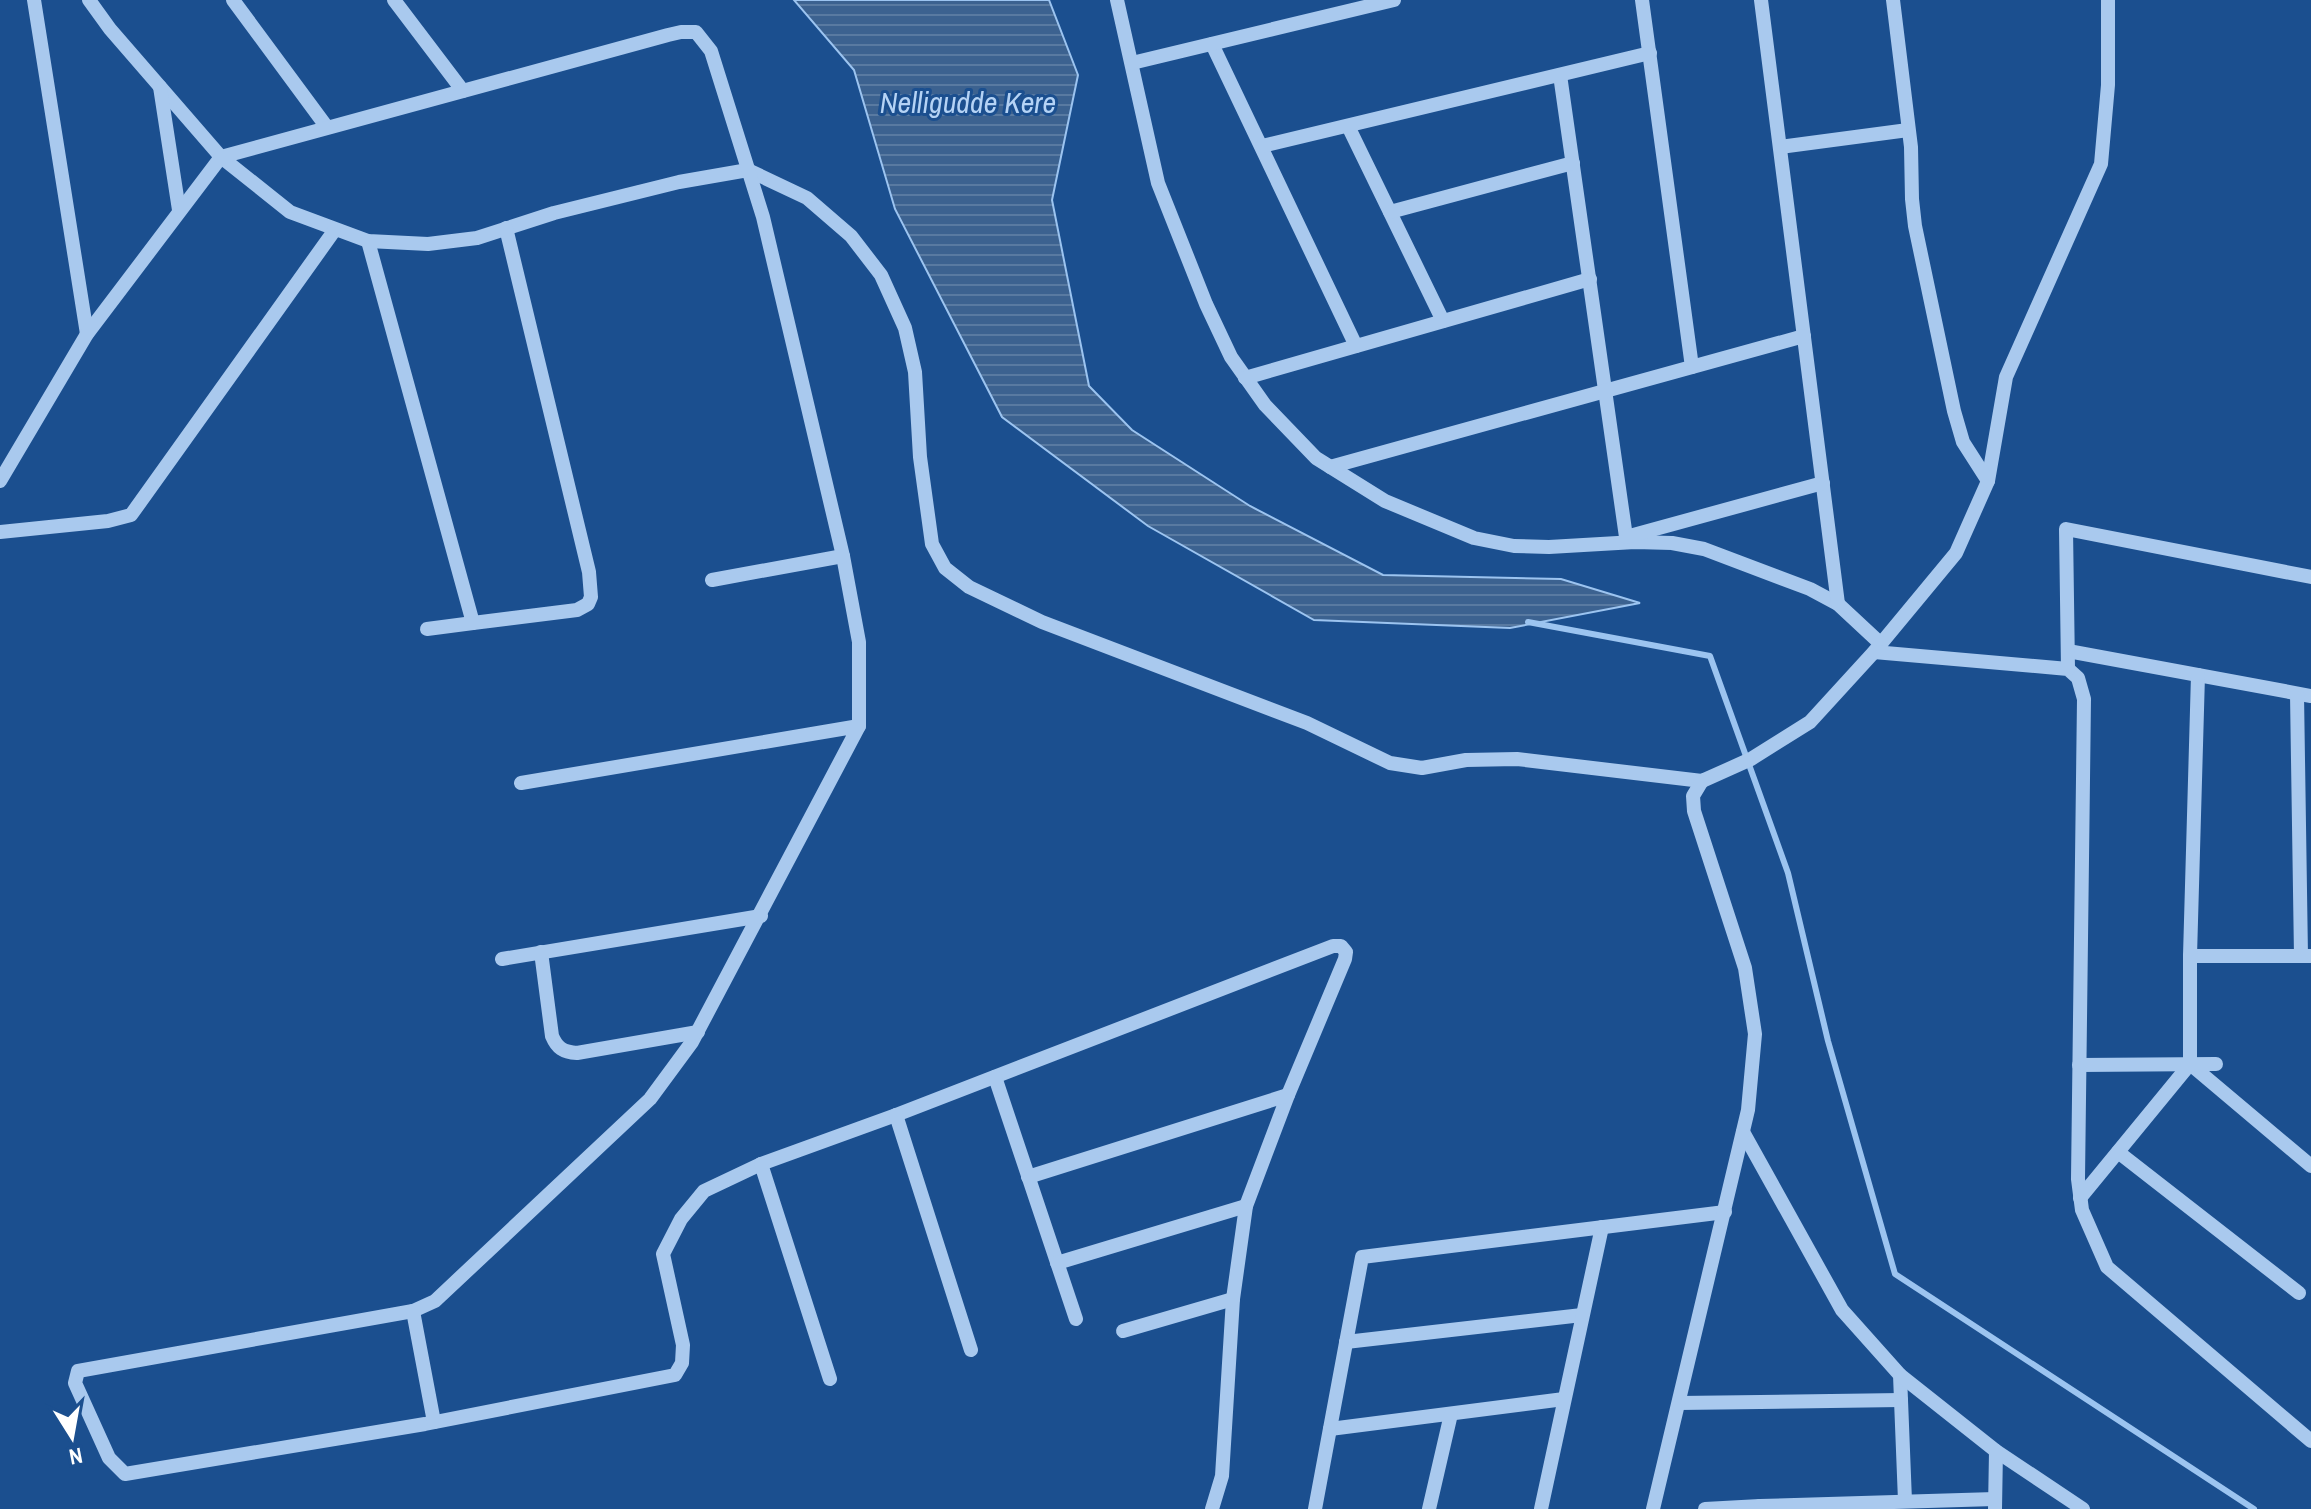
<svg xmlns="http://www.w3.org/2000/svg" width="2311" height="1509" viewBox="0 0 2311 1509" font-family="'Archivo Narrow',sans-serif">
<defs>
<pattern id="water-rules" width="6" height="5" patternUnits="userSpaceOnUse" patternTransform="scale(2)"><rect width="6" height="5" fill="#3c6290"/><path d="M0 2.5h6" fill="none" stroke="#597aa1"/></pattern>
</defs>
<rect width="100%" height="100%" fill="#1b4f8f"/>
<path fill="url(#water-rules)" stroke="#9cc4f0" stroke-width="2" d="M794 0H1049L1078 75 1052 200 1089 386 1132 430 1250 506 1383 575 1561 579 1640 603 1510 628 1314 620 1148 526 1002 417 895 209 854 70Z"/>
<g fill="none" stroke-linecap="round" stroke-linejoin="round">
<path stroke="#9cc4f0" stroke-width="6" d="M1528 622 1710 656 1788 873 1828 1041 1895 1274 2254 1509"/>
<g stroke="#a9c9ee" stroke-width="14">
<path d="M34 0 87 334"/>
<path d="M89 0 110 29 221 157 290 212 368 241 428 244 477 238 554 213 679 182 748 170 807 198 851 236 881 275 905 328 915 372 920 457 932 544 945 568 969 587 1042 622 1307 723 1390 763 1422 768 1466 760 1517 759 1702 781 1751 759 1810 722 1874 652 1956 553 1988 481 2006 377 2101 164 2108 85V0"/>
<path d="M233 0 326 126"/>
<path d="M394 0 463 91"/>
<path d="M1117 0 1158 183 1206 304 1231 357 1265 405 1316 458 1385 501 1474 538 1514 546 1549 547 1635 542 1672 543 1704 549 1810 589 1838 604 1881 644"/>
<path d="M1642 0 1692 367"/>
<path d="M1761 0 1838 604"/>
<path d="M1893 0 1911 147 1912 199 1915 226 1954 411 1963 442 1988 481"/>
<path d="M1212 44 1356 346"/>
<path d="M1132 63 1394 0"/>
<path d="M1560 75 1626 537"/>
<path d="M160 87 179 210"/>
<path d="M1348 126 1443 321"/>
<path d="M1262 146 1650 53"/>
<path d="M1780 147 1908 130"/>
<path d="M1390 212 1573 163"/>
<path d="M368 241 473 623 577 610 588 604 591 597 589 572 506 228"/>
<path d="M1245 378 1590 279"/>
<path d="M1330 467 1804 336"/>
<path d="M0 481 87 334 221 157 668 35 681 32H696L711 51 763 217 843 556 859 642V726"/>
<path d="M0 532 108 521 131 515 334 231"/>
<path d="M1626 537 1823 483"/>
<path d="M712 580 843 556"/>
<path d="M427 629 473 623"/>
<path d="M2068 651 2311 696"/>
<path d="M1874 652 2068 669 2078 678 2084 699 2078 1179 2082 1210 2107 1267 2311 1441"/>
<path d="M2068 669 2066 529 2311 577"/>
<path d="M2297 694 2301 956"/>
<path d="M521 783 859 726 692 1042 650 1099 435 1301 413 1311 78 1371 75 1383 109 1458 125 1474 425 1424 675 1375 682 1363 683 1345 663 1254 681 1219 704 1191 761 1164 896 1115 1333 946H1341L1346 952 1345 959 1288 1095 1246 1206 1233 1299 1222 1476 1212 1509"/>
<path d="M541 952 552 1036C557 1048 563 1052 577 1053L698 1032"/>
<path d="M2190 956H2311"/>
<path d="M502 959 761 916"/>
<path d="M2190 1064 2311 1166"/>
<path d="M2079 1065 2216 1064"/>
<path d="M995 1077 1076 1319"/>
<path d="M896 1115 971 1350"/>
<path d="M1743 1132 1842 1310 1900 1375 1905 1501"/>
<path d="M2118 1152 2299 1293"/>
<path d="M761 1164 830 1379"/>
<path d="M1028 1177 1288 1095"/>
<path d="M2080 1198 2190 1064V956L2198 675"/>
<path d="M1057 1263 1246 1206"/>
<path d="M413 1311 434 1422"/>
<path d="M1123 1331 1233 1299"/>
<path d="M1346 1342 1582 1315"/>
<path d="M1900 1375 1996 1451 2083 1509"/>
<path d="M1679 1403 1901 1400"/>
<path d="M1330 1429 1564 1399"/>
<path d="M1315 1509 1362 1257 1725 1212"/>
<path d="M1429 1509 1451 1414"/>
<path d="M1541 1509 1602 1227"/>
<path d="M1653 1509 1748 1110 1755 1034 1745 968 1694 811 1693 796 1702 781"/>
<path d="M1705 1509 1760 1506"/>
<path d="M1760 1509V1506L1995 1499"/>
<path d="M1995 1509 1996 1451"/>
</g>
</g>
<g text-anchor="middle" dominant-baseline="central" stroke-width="6" stroke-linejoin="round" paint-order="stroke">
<g font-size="30" font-style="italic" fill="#b5d3f5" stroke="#1b4f8f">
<text x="968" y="102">Nelligudde Kere</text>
</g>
</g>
<g transform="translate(72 1437) rotate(169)" stroke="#1b4f8f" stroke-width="6" paint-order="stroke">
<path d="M0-6L14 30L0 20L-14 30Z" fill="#ffffff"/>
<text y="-12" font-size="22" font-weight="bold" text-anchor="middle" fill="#ffffff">N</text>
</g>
</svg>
